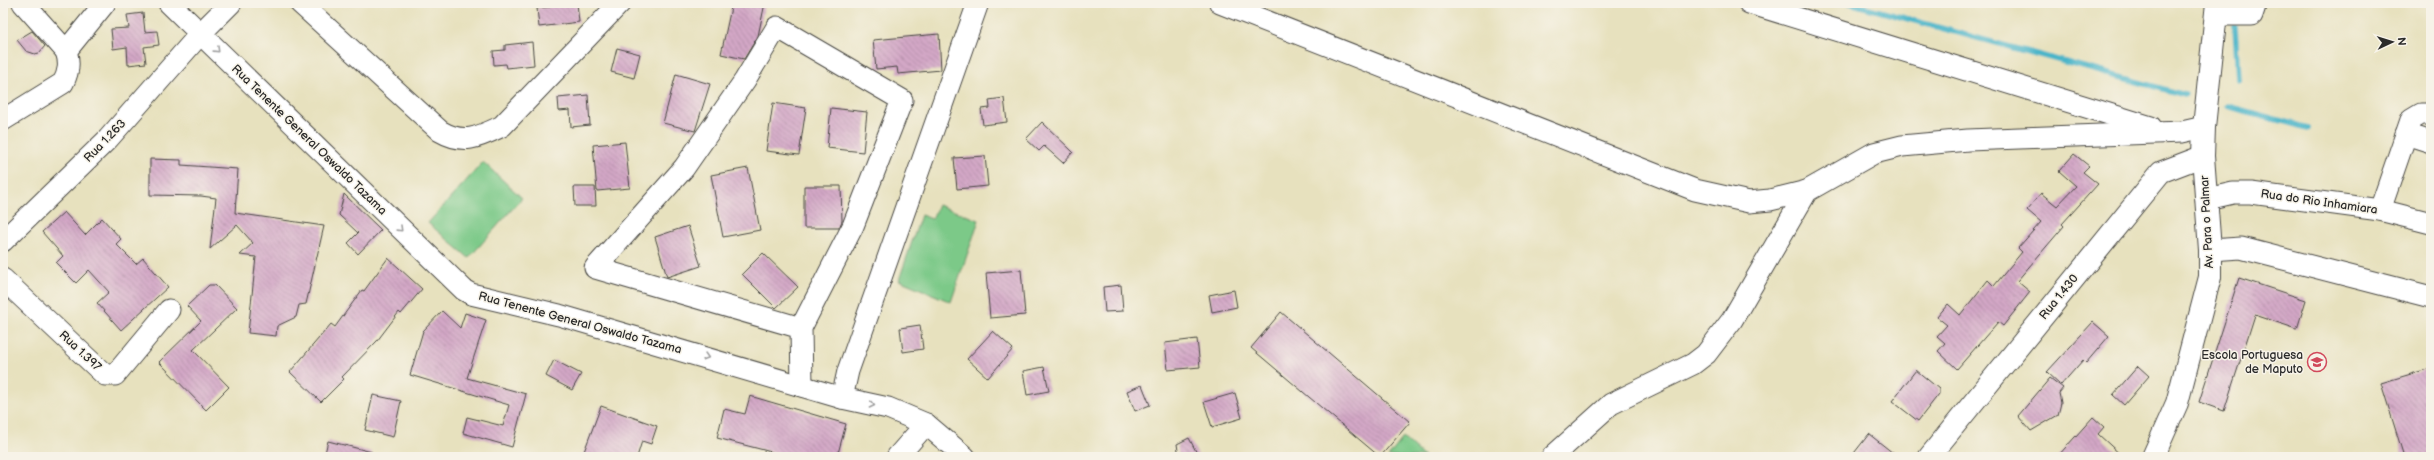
<svg xmlns="http://www.w3.org/2000/svg" width="2434" height="460" viewBox="0 0 2434 460" font-family="'Balsamiq Sans',sans-serif">
<defs>
<pattern id="building-back-hatch" width="6" height="6" patternUnits="userSpaceOnUse"><rect width="6" height="6" fill="#d3a7c6"/><path d="M-1 5l2 2M0 0l6 6M5-1l2 2" fill="none" stroke="#ab88a1"/></pattern>
</defs>
<rect width="100%" height="100%" fill="#f7f3e8"/>
<filter id="ink" filterUnits="userSpaceOnUse"><feTurbulence type="fractalNoise" baseFrequency=".025" numOctaves="2"/><feDisplacementMap in="SourceGraphic" scale="8" xChannelSelector="R" yChannelSelector="G"/><feConvolveMatrix kernelMatrix="1 2 1 2 8 2 1 2 1" color-interpolation-filters="sRGB"/></filter>
<filter id="wash" filterUnits="userSpaceOnUse"><feTurbulence type="fractalNoise" baseFrequency=".012" numOctaves="4" result="noise"/><feDisplacementMap in="SourceGraphic" scale="16" xChannelSelector="R" yChannelSelector="G"/><feGaussianBlur stdDeviation="0.9" result="paint"/><feColorMatrix in="noise" values="0 0 0 0 0 0 0 0 0 0 0 0 0 0 0 0 0 1.4 0 .05"/><feComposite in="paint" operator="in"/></filter>
<g filter="url(#wash)">
<rect width="100%" height="100%" fill="#e7e1be"/>
<g fill="#7bc988" stroke="#537a5a">
<path d="M483 162 522 198 469 258 428 223Z"/>
<path d="M938 205 979 220 951 302 899 280 921 215 932 219Z"/>
<path d="M1403 438 1424 457H1388Z"/>
</g>
<g fill="none" stroke-linecap="round" stroke-linejoin="round">
<g stroke="#4bb5c9" stroke-width="5.5">
<path d="M1850 3 2185 95"/>
<path d="M2235 26 2238 80"/>
<path d="M2227 106 2308 128"/>
</g>
</g>
<g id="blocks">
<g fill="url(#building-back-hatch)">
<path d="M549 3H577L579 22 539 27 537 8 550 7Z"/>
<path d="M732 3H765L758 36 744 59 721 54Z"/>
<path d="M143 13 145 32 157 31 159 45 144 47 146 63 128 65 127 47 113 49 111 29 129 28 127 15Z"/>
<path d="M32 31 45 46 39 53 35 54 26 51 17 40Z"/>
<path d="M939 34 941 70 898 74 897 67 876 69 873 40Z"/>
<path d="M532 42 534 65 507 68 506 64 494 65 493 51 505 50V45Z"/>
<path d="M617 48 640 54 634 78 611 72Z"/>
<path d="M676 74 710 84 695 131 663 123Z"/>
<path d="M588 95 590 125 571 127 570 110 559 111 558 98Z"/>
<path d="M1004 98 1007 122 983 125 981 109 990 108 989 100Z"/>
<path d="M773 103 806 108 799 155 766 151Z"/>
<path d="M831 108 867 112 863 152 827 148Z"/>
<path d="M1042 122 1073 152 1063 163 1044 146 1039 151 1026 139Z"/>
<path d="M625 142 630 188 597 191 593 145Z"/>
<path d="M2074 154 2089 166 2083 172 2098 184 2062 224 2064 226 2017 281 2030 292 2003 326 1998 322 1957 369 1938 351 1945 343 1937 336 1947 325 1937 317 1948 304 1960 315 1988 280 1994 286 2022 252 2018 248 2041 222 2027 210 2041 193 2057 206 2076 186 2059 171Z"/>
<path d="M985 156 988 186 957 189 954 158Z"/>
<path d="M150 159 181 160V165L238 169 235 213 324 226 306 304 299 305 296 317 277 326 276 336 248 333 256 257 240 255 253 243 237 225 210 249 216 198 201 196 150 195Z"/>
<path d="M748 168 760 230 723 237 711 175Z"/>
<path d="M804 186H841L842 221 839 228H804Z"/>
<path d="M574 187H595L596 206H575Z"/>
<path d="M344 194 381 230 358 254 348 243 358 233 339 215Z"/>
<path d="M64 212 85 235 102 218 121 239 116 244 136 264 143 258 168 287 121 330 97 303 109 292 89 270 76 283 56 263 63 256 42 232Z"/>
<path d="M688 226 701 266 667 277 655 237Z"/>
<path d="M763 253 798 287 776 308 742 274Z"/>
<path d="M388 258 422 289 401 314 399 312 377 341 342 377 344 379 321 402 290 372 331 324 335 327 362 290 364 291Z"/>
<path d="M1021 270 1025 315 990 318 986 273Z"/>
<path d="M2239 278 2306 300 2297 329 2255 315 2224 411 2199 402Z"/>
<path d="M209 285H215L237 308 193 350 229 387 206 410 159 362 201 321 187 306Z"/>
<path d="M1121 285 1123 311 1105 312 1103 287Z"/>
<path d="M1234 290 1237 307 1212 312 1209 295Z"/>
<path d="M442 311 460 328 465 313 486 320 467 378 526 394 512 447 463 433 467 417 503 426 509 405 410 375 423 331Z"/>
<path d="M1281 312 1410 422 1380 457 1251 348Z"/>
<path d="M2093 322 2109 336 2086 363 2083 360 2061 385 2047 372Z"/>
<path d="M920 325 923 349 903 352 900 328Z"/>
<path d="M993 331 1013 349 988 378 967 359Z"/>
<path d="M1197 339 1200 367 1168 370 1165 343Z"/>
<path d="M554 360 581 374 572 390 546 376Z"/>
<path d="M2138 366 2149 376 2124 405 2113 395Z"/>
<path d="M1044 367 1049 391 1027 395 1023 371Z"/>
<path d="M2431 368V457H2404L2381 383Z"/>
<path d="M1916 370 1939 389V394L1918 421 1892 401Z"/>
<path d="M2050 378 2063 388 2059 393 2061 403 2058 415 2031 431 2018 416Z"/>
<path d="M1142 385 1150 405 1135 411 1127 391Z"/>
<path d="M1235 393 1242 418 1212 427 1204 402Z"/>
<path d="M373 395 401 401 393 437 365 430Z"/>
<path d="M750 396 846 424 837 457H791L717 438 724 409 745 414Z"/>
<path d="M601 406 657 426 651 444 642 441 637 457H582Z"/>
<path d="M2093 417 2104 427 2098 434 2123 457H2057Z"/>
<path d="M1869 434 1898 457H1851Z"/>
<path d="M1189 438 1199 457H1179L1177 444Z"/>
<path d="M328 441 372 452 371 457H324Z"/>
</g>
</g>
</g>
<g filter="url(#ink)">
<use href="#blocks" fill-opacity="0" stroke="#474641" stroke-width="1"/>
<g fill="none" stroke-linecap="round" stroke-linejoin="round">
<g stroke="#474641" stroke-width="23">
<g id="minor">
<path d="M23 3 66 51 105 3"/>
<path d="M169 3 464 290 471 294 559 315 842 398 888 408 926 424 965 457"/>
<path d="M300 3 440 131C464 145 479 137 502 126L620 3"/>
<path d="M1220 3 1695 190 1749 202 1770 200 1807 191"/>
<path d="M1749 3 2151 127"/>
<path d="M2216 15H2252L2256 3"/>
<path d="M3 120 63 83C69 72 70 63 66 51"/>
<path d="M2406 134 2431 142"/>
<path d="M2207 199 2233 193H2251L2380 210 2431 223"/>
<path d="M2380 210 2411 120 2421 114H2431"/>
<path d="M3 241 108 139 201 33 231 3"/>
<path d="M2210 250 2241 248 2431 297"/>
<path d="M3 279 105 375H115L169 310"/>
<path d="M801 328 853 226 902 100 777 27 745 80 684 168 595 268 801 328 802 386"/>
<path d="M842 398 848 371 978 3"/>
<path d="M897 457 926 424"/>
<path d="M1552 457 1611 404 1693 364 1706 354 1732 320 1807 191 1874 153 1902 146 1968 140 2182 132 2204 127"/>
<path d="M1929 457 2161 172 2203 156"/>
</g>
</g>
<g stroke="#474641" stroke-width="24">
<path id="major" d="M2153 457 2177 403 2210 277V250L2203 156 2204 127 2217 3"/>
</g>
<use href="#minor" stroke="#fff" stroke-width="21"/>
<use href="#major" stroke="#fff" stroke-width="22"/>
</g>
<defs><path id="oneway-chevron" d="M-2-3.5L2.5 0L-2 3.5" fill="none" stroke-width="1.6" stroke-linecap="round" stroke-linejoin="round"/></defs>
<g stroke="#a0a0a0">
<use href="#oneway-chevron" transform="translate(217 50) rotate(44)"/>
<use href="#oneway-chevron" transform="translate(400 229) rotate(44)"/>
<use href="#oneway-chevron" transform="translate(706 357) rotate(16)"/>
<use href="#oneway-chevron" transform="translate(872 405) rotate(12)"/>
</g>
</g>
<defs>
<g id="school-ring" transform="scale(1)"><circle r="9.5" fill="#f7f3e8" stroke="#d1495b" stroke-width="1.5"/><path d="M0-5L7-2L0 1L-7-2ZM-4 1L0 2.5L4 1V4Q0 6-4 4Z" fill="#d1495b"/></g>
</defs>
<g fill-rule="evenodd">
<use href="#school-ring" x="2317" y="362"/>
</g>
<g text-anchor="middle" dominant-baseline="central" stroke-width="3" stroke-linejoin="round" paint-order="stroke">
<g font-size="12" fill="#2b2b2b" stroke="#f7f3e8">
<text transform="translate(309 140) rotate(44)">Rua Tenente General Oswaldo Tazama</text>
<text transform="translate(105 141) rotate(-46)">Rua 1.263</text>
<text transform="translate(2319 202) rotate(8)">Rua do Rio Inhamiara</text>
<text transform="translate(2207 222) rotate(-93)">Av. Para o Palmar</text>
<text transform="translate(2059 297) rotate(-51)">Rua 1.430</text>
<text transform="translate(580 323) rotate(15)">Rua Tenente General Oswaldo Tazama</text>
<text transform="translate(80 351) rotate(43)">Rua 1.397</text>
</g>
<g font-size="12" fill="#2b2b2b" stroke="#f7f3e8" text-anchor="end">
<text x="2303" y="355">Escola Portuguesa<tspan x="2303" dy="14">de Maputo</tspan></text>
</g>
</g>
<rect width="2434" height="460" fill="none" stroke="#f7f3e8" stroke-width="16"/>
<g transform="translate(2392 42) rotate(86)" stroke="#f7f3e8" stroke-width="3" paint-order="stroke">
<path d="M0-3L7 15L0 10L-7 15Z" fill="#2b2b2b"/>
<text y="-6" font-size="11" font-weight="bold" text-anchor="middle" fill="#2b2b2b">N</text>
</g>
</svg>
